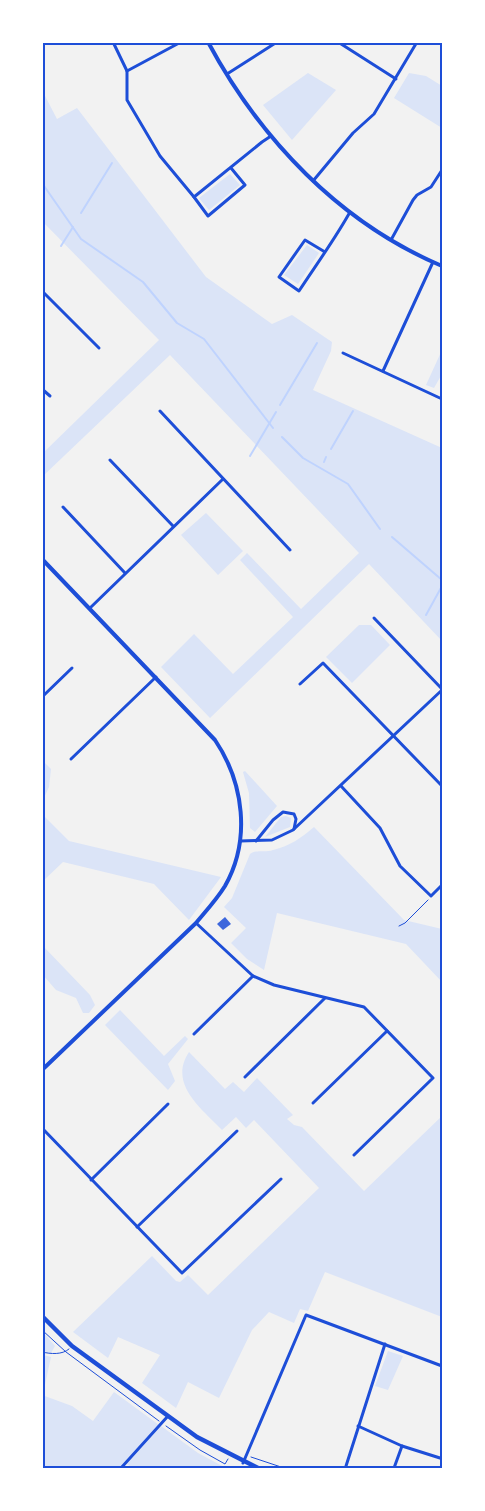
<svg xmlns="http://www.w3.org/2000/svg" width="485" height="1511" viewBox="0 0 485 1511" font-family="'Public Sans',sans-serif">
<rect width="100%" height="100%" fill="#f2f2f2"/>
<g fill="#dbe4f7">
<path d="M308 73 336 90 292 140 263 105Z"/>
<path d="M409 73 426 76 442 86V128L394 98Z"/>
<path d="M43 92 57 119 77 108 206 277 272 324 292 315 332 342 331 351 313 390 442 448V641L369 564 210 718 161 667 194 634 233 674 293 617 240 560 247 553 301 609 359 553 170 355 43 476V453L159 340 43 222Z"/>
<path d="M230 174 240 185 209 210 199 198Z"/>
<path d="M307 245 319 253 298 284 284 275Z"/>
<path d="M442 350V374L434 388 426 385Z"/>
<path d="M206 513 243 551 218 575 181 535Z"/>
<path d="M359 625H371L390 645 352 683 326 657Z"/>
<path d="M43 761 51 769 49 787 43 800Z"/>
<path d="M245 771 277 806 255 832 250 828 249 793 243 772Z"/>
<path d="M43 815 69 841 221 877 189 920 154 884 63 862 43 881Z"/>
<path d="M286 816 291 818 290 827 265 837 281 817Z"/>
<path d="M314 827 404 920 442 929V982L406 944 277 913 264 970 247 959 231 943 246 928 224 907 232 898 250 854C257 849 265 853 273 850 290 846 301 838 314 827Z"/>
<path d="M43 946 90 995 95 1005 89 1013H83L76 998 56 990 43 975Z"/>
<path d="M120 1010 164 1056 185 1036 188 1039 168 1064 175 1081 168 1090 105 1025Z"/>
<path d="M189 1052 225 1089 233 1082 244 1092 257 1078 293 1115 287 1119 294 1125 302 1127 364 1191 442 1116V1317L325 1272 308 1311 300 1309 294 1323 269 1312 252 1330 219 1398 188 1382 176 1408 142 1383 160 1355 118 1337 108 1358 73 1332 152 1256 176 1281 180 1282 188 1275 208 1295 319 1188 254 1120 246 1128 236 1117 222 1130C201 1108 168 1084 189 1052Z"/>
<path d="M43 1332 55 1346 51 1353 43 1351Z"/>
<path d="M388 1351 403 1356 388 1390 375 1386Z"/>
<path d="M43 1355 51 1357 43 1394 42 1355Z"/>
<path d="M114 1392 159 1425 120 1468H43L42 1395 72 1406 93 1421Z"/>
<path d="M161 1426 198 1453 226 1468H132L127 1464Z"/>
</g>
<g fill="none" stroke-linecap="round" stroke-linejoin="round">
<g stroke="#bfd3fe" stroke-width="2">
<path d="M42 183 81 239 143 282 177 323 204 339 273 428"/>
<path d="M81 213 112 163"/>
<path d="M61 246 73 227"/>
<path d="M280 405 317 343"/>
<path d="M282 437 303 458 348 484 380 529"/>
<path d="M331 449 353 411"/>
<path d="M250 456 276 412"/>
<path d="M324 462 326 457"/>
<path d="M392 537 442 580"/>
<path d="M426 615 442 586"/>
</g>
</g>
<path fill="#3d67dc" d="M225 917 231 924 223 930 217 924Z"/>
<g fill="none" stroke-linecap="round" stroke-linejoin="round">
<g stroke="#1d4ed8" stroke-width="1">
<path d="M399 926 405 923 428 900"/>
<path d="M42 1330 66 1352 159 1421"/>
<path d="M42 1352C51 1354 62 1355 69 1349"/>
<path d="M166 1426 200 1450 225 1464 228 1459"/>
<path d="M251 1457 284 1468"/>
</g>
<g stroke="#1d4ed8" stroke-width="3">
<path d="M113 42 127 71"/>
<path d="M181 42 127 71V100L160 156 194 197"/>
<path d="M338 42 396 79"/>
<path d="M227 74 277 42"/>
<path d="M231 168 245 185 208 216 194 197 262 142 271 136"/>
<path d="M313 181 353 133 374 114 417 42"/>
<path d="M391 240 413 200 417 195 431 187 442 170"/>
<path d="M325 252 305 240 279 277 299 291C316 265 335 239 350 212"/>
<path d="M42 291 99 348"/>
<path d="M343 353 442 399"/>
<path d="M383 371 433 262"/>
<path d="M42 389 50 396"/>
<path d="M160 411 290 550"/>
<path d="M110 460 173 526"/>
<path d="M63 507 125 573"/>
<path d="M90 608 223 479"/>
<path d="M374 618 442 689"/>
<path d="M300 684 323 663 442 786"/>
<path d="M42 697 72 668"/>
<path d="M71 759 156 677"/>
<path d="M341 786 380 828 400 866 431 896 442 885"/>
<path d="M240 841 272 840 293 830 442 690"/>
<path d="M256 841 273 820 283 812 294 814 296 819 294 829"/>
<path d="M196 923 253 976 274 985 364 1007 433 1078 354 1155"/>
<path d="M194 1034 253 976"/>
<path d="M245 1077 325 998"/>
<path d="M313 1103 387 1031"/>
<path d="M42 1128 182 1273 281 1179"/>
<path d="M91 1180 168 1104"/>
<path d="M137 1227 237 1131"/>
<path d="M358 1426 402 1446 440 1458"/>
<path d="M243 1463 306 1315 442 1366"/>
<path d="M346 1466 385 1344"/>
<path d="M121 1468 168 1416"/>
<path d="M394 1468 402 1446"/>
</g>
<g stroke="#1d4ed8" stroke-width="4">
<path d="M208 42C260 139 340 223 442 266"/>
<path d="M42 559 215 740C244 783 251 840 225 886 217 899 206 911 196 923L42 1070"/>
</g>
<path stroke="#1d4ed8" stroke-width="4.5" d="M42 1316 72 1346 197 1437 258 1468"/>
</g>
<rect width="485" height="1511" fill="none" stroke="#ffffff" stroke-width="88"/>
<rect x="44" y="44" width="397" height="1423" fill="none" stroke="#1d4ed8" stroke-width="2"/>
</svg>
